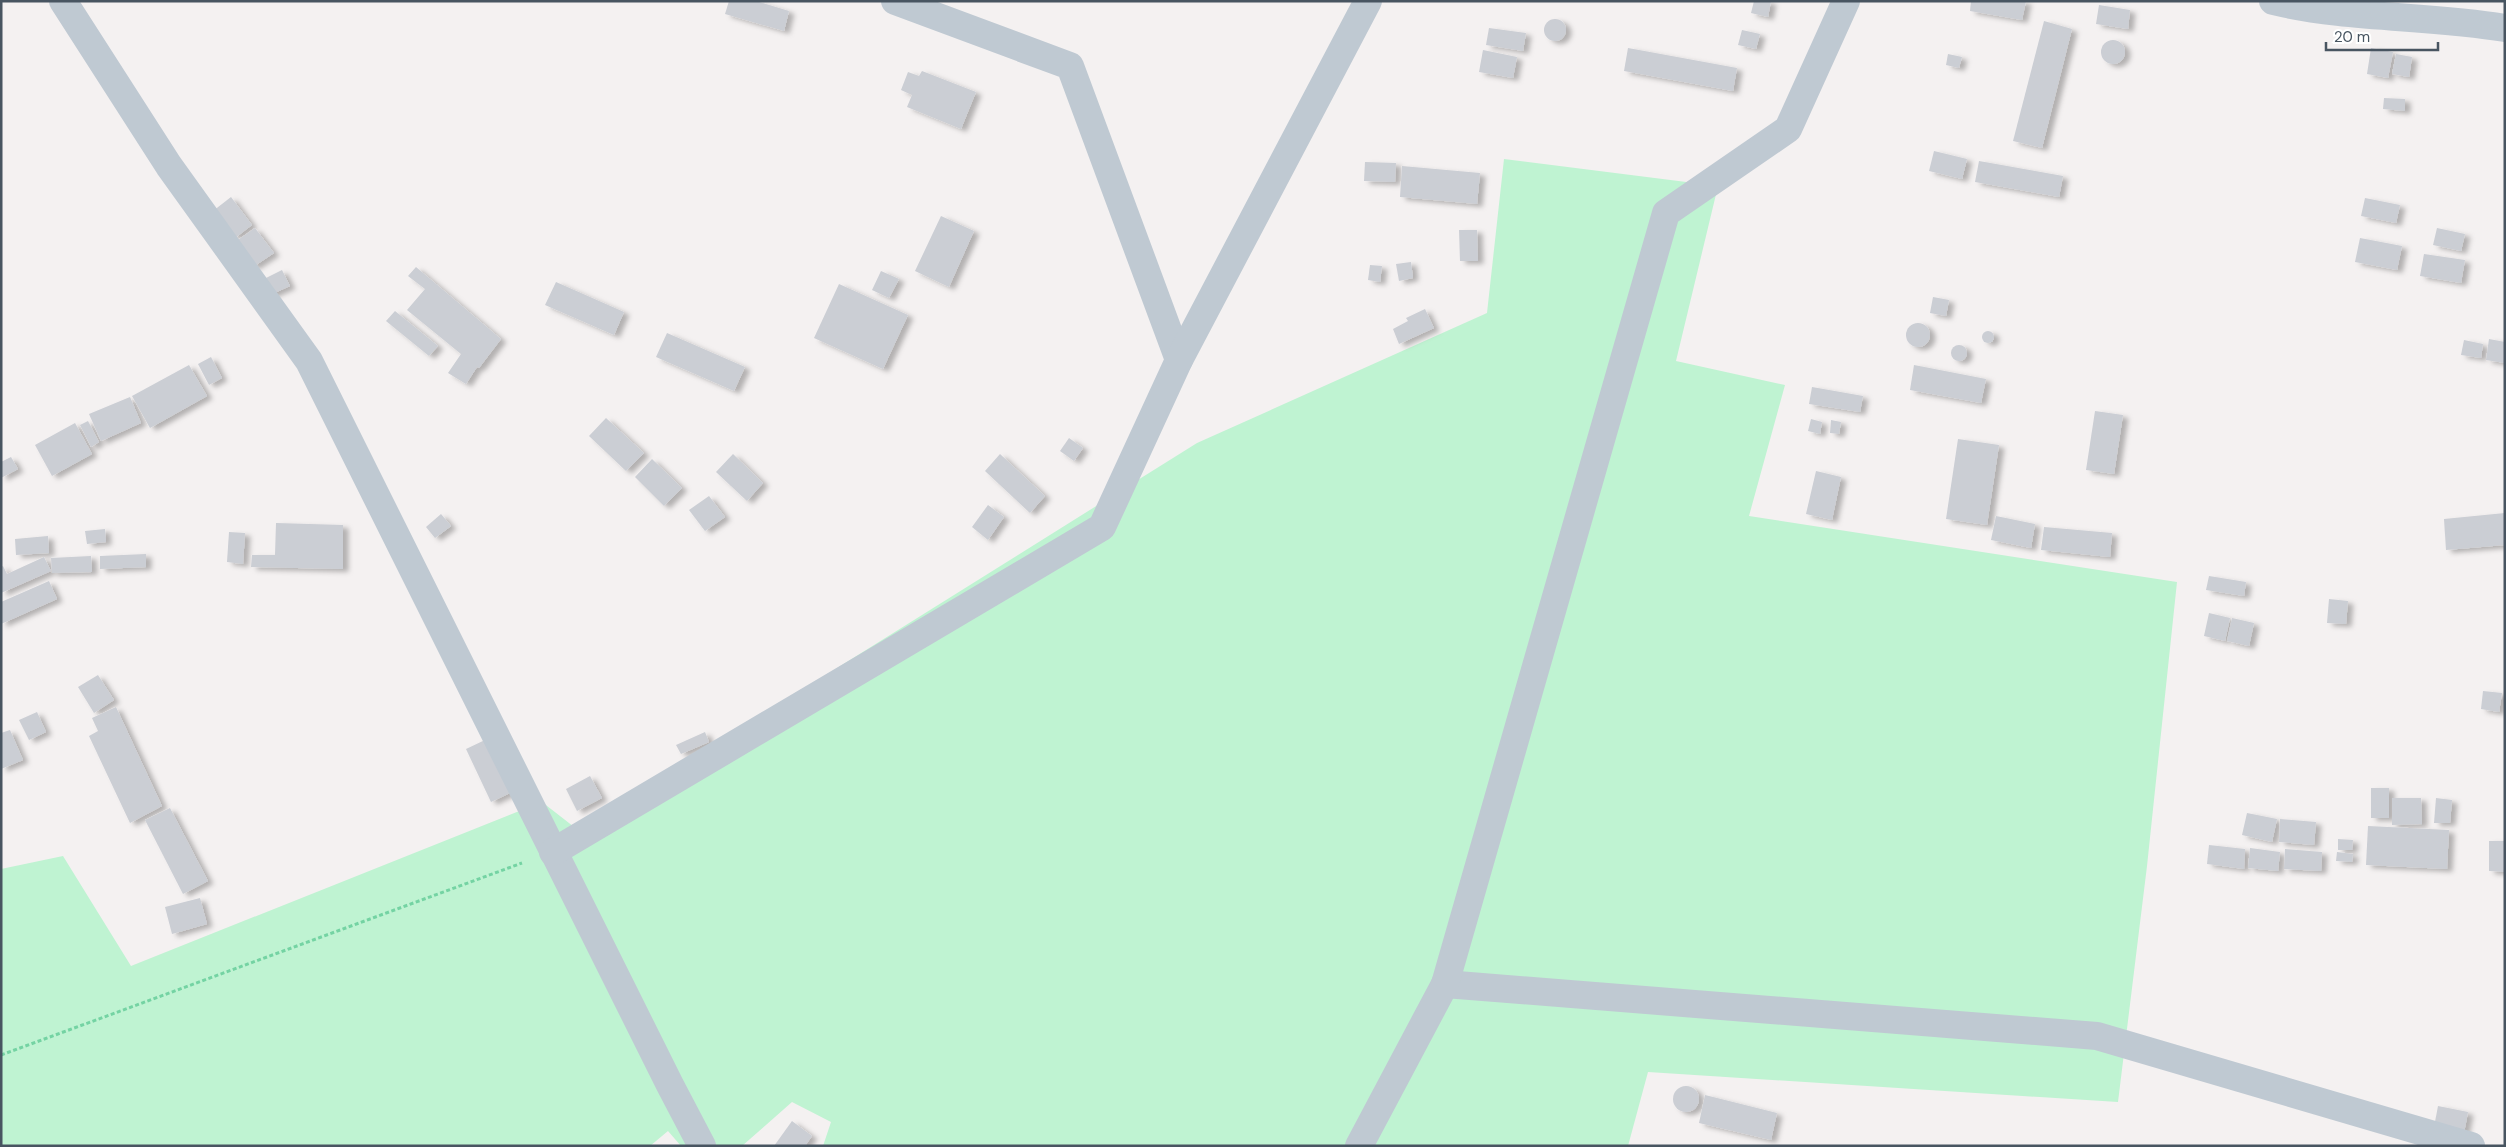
<svg xmlns="http://www.w3.org/2000/svg" width="2506" height="1147" viewBox="0 0 2506 1147" font-family="'DM Sans',sans-serif">
<defs>
<filter id="shadow"><feDropShadow dx="5.5" dy="3" stdDeviation="2.5" flood-color="#0004"/></filter>
</defs>
<rect width="100%" height="100%" fill="#f4f1f1"/>
<path fill="#bff3d2" d="M1504 159 1718 186 1676 361 1785 385 1749 516 2177 582 2147 866 2118 1102 1648 1072 1628 1146H823L831 1122 792 1102 742 1146H681L668 1131 650 1146H1V869L63 856 131 966 542 802 578 830 1197 443 1487 313Z"/>
<g fill="#cbced4" filter="url(#shadow)">
<path d="M729 1H756L789 11 784 31 725 14Z"/>
<path d="M1754 1H1771L1768 17 1751 13Z"/>
<path d="M1971 1H2026L2022 20 1970 11Z"/>
<path d="M2099 5 2130 10 2128 29 2096 24Z"/>
<circle cx="1555" cy="30" r="11"/>
<path d="M2044 21 2072 29 2042 148 2013 141Z"/>
<path d="M1489 28 1526 33 1523 51 1486 45Z"/>
<path d="M1742 30 1760 34 1756 49 1738 45Z"/>
<circle cx="2113" cy="52" r="12"/>
<path d="M1628 48 1737 68 1733 91 1624 71Z"/>
<path d="M2371 48 2393 52 2388 78 2367 74Z"/>
<path d="M1483 50 1517 57 1513 78 1479 72Z"/>
<path d="M1948 54 1962 57 1959 68 1946 65Z"/>
<path d="M2396 54 2412 57 2409 77 2392 74Z"/>
<path d="M922 71 976 92 961 129 907 107 912 95 901 90 908 72 919 76Z"/>
<path d="M2384 98 2405 99V111L2383 109Z"/>
<path d="M1934 151 1967 159 1962 179 1929 171Z"/>
<path d="M1979 161 2063 176 2059 197 1975 182Z"/>
<path d="M1365 162 1396 163 1395 182 1364 181Z"/>
<path d="M1402 166 1480 173 1477 204 1400 197Z"/>
<path d="M231 197 252 225 235 238 213 211Z"/>
<path d="M2365 198 2400 205 2396 223 2361 216Z"/>
<path d="M941 216 974 231 949 287 915 271Z"/>
<path d="M255 228 274 253 253 267 235 242Z"/>
<path d="M2437 228 2465 234 2461 251 2433 245Z"/>
<path d="M1459 230H1477L1478 261H1460Z"/>
<path d="M2360 238 2402 246 2397 270 2355 262Z"/>
<path d="M2424 254 2465 260 2461 283 2420 276Z"/>
<path d="M1411 262 1413 278 1399 281 1396 264Z"/>
<path d="M1370 265 1382 266 1380 282 1368 280Z"/>
<path d="M416 267 501 339 479 368 477 367 466 384 448 373 461 354 407 310 425 289 408 276Z"/>
<path d="M282 270 290 286 270 295 262 280Z"/>
<path d="M881 271 899 279 889 298 872 290Z"/>
<path d="M556 282 624 312 614 335 545 305Z"/>
<path d="M839 284 908 315 883 369 814 338Z"/>
<path d="M1933 297 1949 300 1946 316 1930 313Z"/>
<path d="M1425 309 1434 328 1399 344 1393 329 1408 321 1406 318Z"/>
<path d="M395 311 438 346 429 356 386 321Z"/>
<circle cx="1918" cy="335" r="12"/>
<circle cx="1988" cy="337" r="6"/>
<path d="M667 333 745 367 734 391 656 357Z"/>
<path d="M2489 339 2505 342V363L2486 360Z"/>
<path d="M2464 340 2483 344 2481 358 2461 355Z"/>
<circle cx="1959" cy="353" r="8"/>
<path d="M211 357 222 378 209 385 198 364Z"/>
<path d="M189 365 207 396 150 428 132 396Z"/>
<path d="M1914 365 1986 379 1981 403 1910 390Z"/>
<path d="M1812 387 1863 396 1860 412 1809 404Z"/>
<path d="M130 397 141 423 101 441 89 414Z"/>
<path d="M2095 411 2123 415 2114 474 2086 470Z"/>
<path d="M606 418 644 453 626 471 589 436Z"/>
<path d="M1811 419 1822 422 1820 434 1808 431Z"/>
<path d="M1831 420 1841 422 1839 434 1830 433Z"/>
<path d="M88 421 99 442 91 447 80 425Z"/>
<path d="M75 423 92 454 52 476 35 445Z"/>
<path d="M1069 438 1083 448 1074 461 1060 451Z"/>
<path d="M1958 439 1999 445 1987 525 1946 519Z"/>
<path d="M733 454 763 483 747 501 716 472Z"/>
<path d="M1000 454 1045 496 1030 513 985 471Z"/>
<path d="M11 457 18 469 1 478V462Z"/>
<path d="M652 459 682 488 664 506 635 477Z"/>
<path d="M1816 471 1841 477 1832 520 1806 514Z"/>
<path d="M709 496 725 517 705 531 689 510Z"/>
<path d="M988 505 1004 517 988 540 972 527Z"/>
<path d="M2505 513V545L2446 550 2444 519Z"/>
<path d="M441 514 451 526 435 538 426 527Z"/>
<path d="M1996 516 2035 524 2031 548 1991 540Z"/>
<path d="M276 523 343 525V569L251 567 252 555H275Z"/>
<path d="M2044 527 2112 533 2110 557 2041 550Z"/>
<path d="M105 529 106 542 87 544 85 531Z"/>
<path d="M229 532 245 533 243 564 227 562Z"/>
<path d="M48 536 49 553 16 555 15 539Z"/>
<path d="M146 554V567L100 569V556Z"/>
<path d="M91 556 92 572 52 573 51 558Z"/>
<path d="M44 557 51 571 1 593V567L3 566 7 574Z"/>
<path d="M2209 576 2246 582 2244 596 2206 590Z"/>
<path d="M49 581 57 599 1 624V602Z"/>
<path d="M2329 599 2348 601 2346 624 2327 623Z"/>
<path d="M2209 613 2230 618 2225 641 2204 636Z"/>
<path d="M2232 618 2254 623 2249 646 2227 641Z"/>
<path d="M98 675 114 700 94 713 78 687Z"/>
<path d="M2483 691 2502 693 2499 712 2481 709Z"/>
<path d="M116 707 162 806 130 823 89 736 98 731 92 718Z"/>
<path d="M37 712 46 732 29 740 19 720Z"/>
<path d="M10 730 23 760 1 769V733Z"/>
<path d="M705 732 709 742 681 754 676 745Z"/>
<path d="M485 740 510 793 491 802 466 749Z"/>
<path d="M590 776 602 798 577 811 566 789Z"/>
<rect x="2371" y="788" width="18" height="30"/>
<path d="M2392 798H2421L2422 824 2392 825Z"/>
<path d="M2436 798 2452 800 2450 823H2434Z"/>
<path d="M170 808 208 881 183 894 145 820Z"/>
<path d="M2247 813 2277 819 2272 842 2242 835Z"/>
<path d="M2280 819 2316 822 2314 845 2279 842Z"/>
<path d="M2368 826 2449 830 2447 869 2366 865Z"/>
<path d="M2338 839 2353 840 2352 850H2338Z"/>
<path d="M2489 841H2505V872L2489 871Z"/>
<path d="M2209 845 2245 849 2244 869 2207 864Z"/>
<path d="M2250 848 2280 852 2278 871 2248 868Z"/>
<path d="M2285 849 2322 852 2321 871 2284 869Z"/>
<path d="M2337 852 2353 854 2352 862 2336 861Z"/>
<path d="M200 898 207 924 172 934 165 907Z"/>
<circle cx="1686" cy="1099" r="13"/>
<path d="M1705 1095 1777 1113 1771 1140 1699 1123Z"/>
<path d="M2438 1106 2468 1112 2464 1133 2434 1127Z"/>
<path d="M792 1121 812 1136 805 1146H774Z"/>
</g>
<g fill="none" stroke-linecap="round" stroke-linejoin="round">
<path stroke="#74d3a3" stroke-width="3" stroke-dasharray="4 2.5" stroke-linecap="butt" d="M1 1055 522 863"/>
<g stroke="#bfc9d2" stroke-width="28">
<path d="M63 1 169 166 309 361 670 1085 702 1146"/>
<path d="M895 1 1070 66 1179 360"/>
<path d="M2273 1C2348 19 2428 15 2505 28"/>
<path d="M553 852 1102 527 1179 360 1368 1"/>
<path d="M1445 984 2097 1036 2471 1146"/>
<path d="M1359 1146 1445 984 1666 213 1788 129 1846 1"/>
</g>
</g>
<rect width="2506" height="1147" fill="none" stroke="#485561" stroke-width="5"/>
<path d="M2326 42v8h112v-8" fill="none" stroke="#485561" stroke-width="2.5"/>
<text x="2334" y="42" font-size="15" fill="#485561" stroke="#ffffff" stroke-width="4" paint-order="stroke">20 m</text>
</svg>
